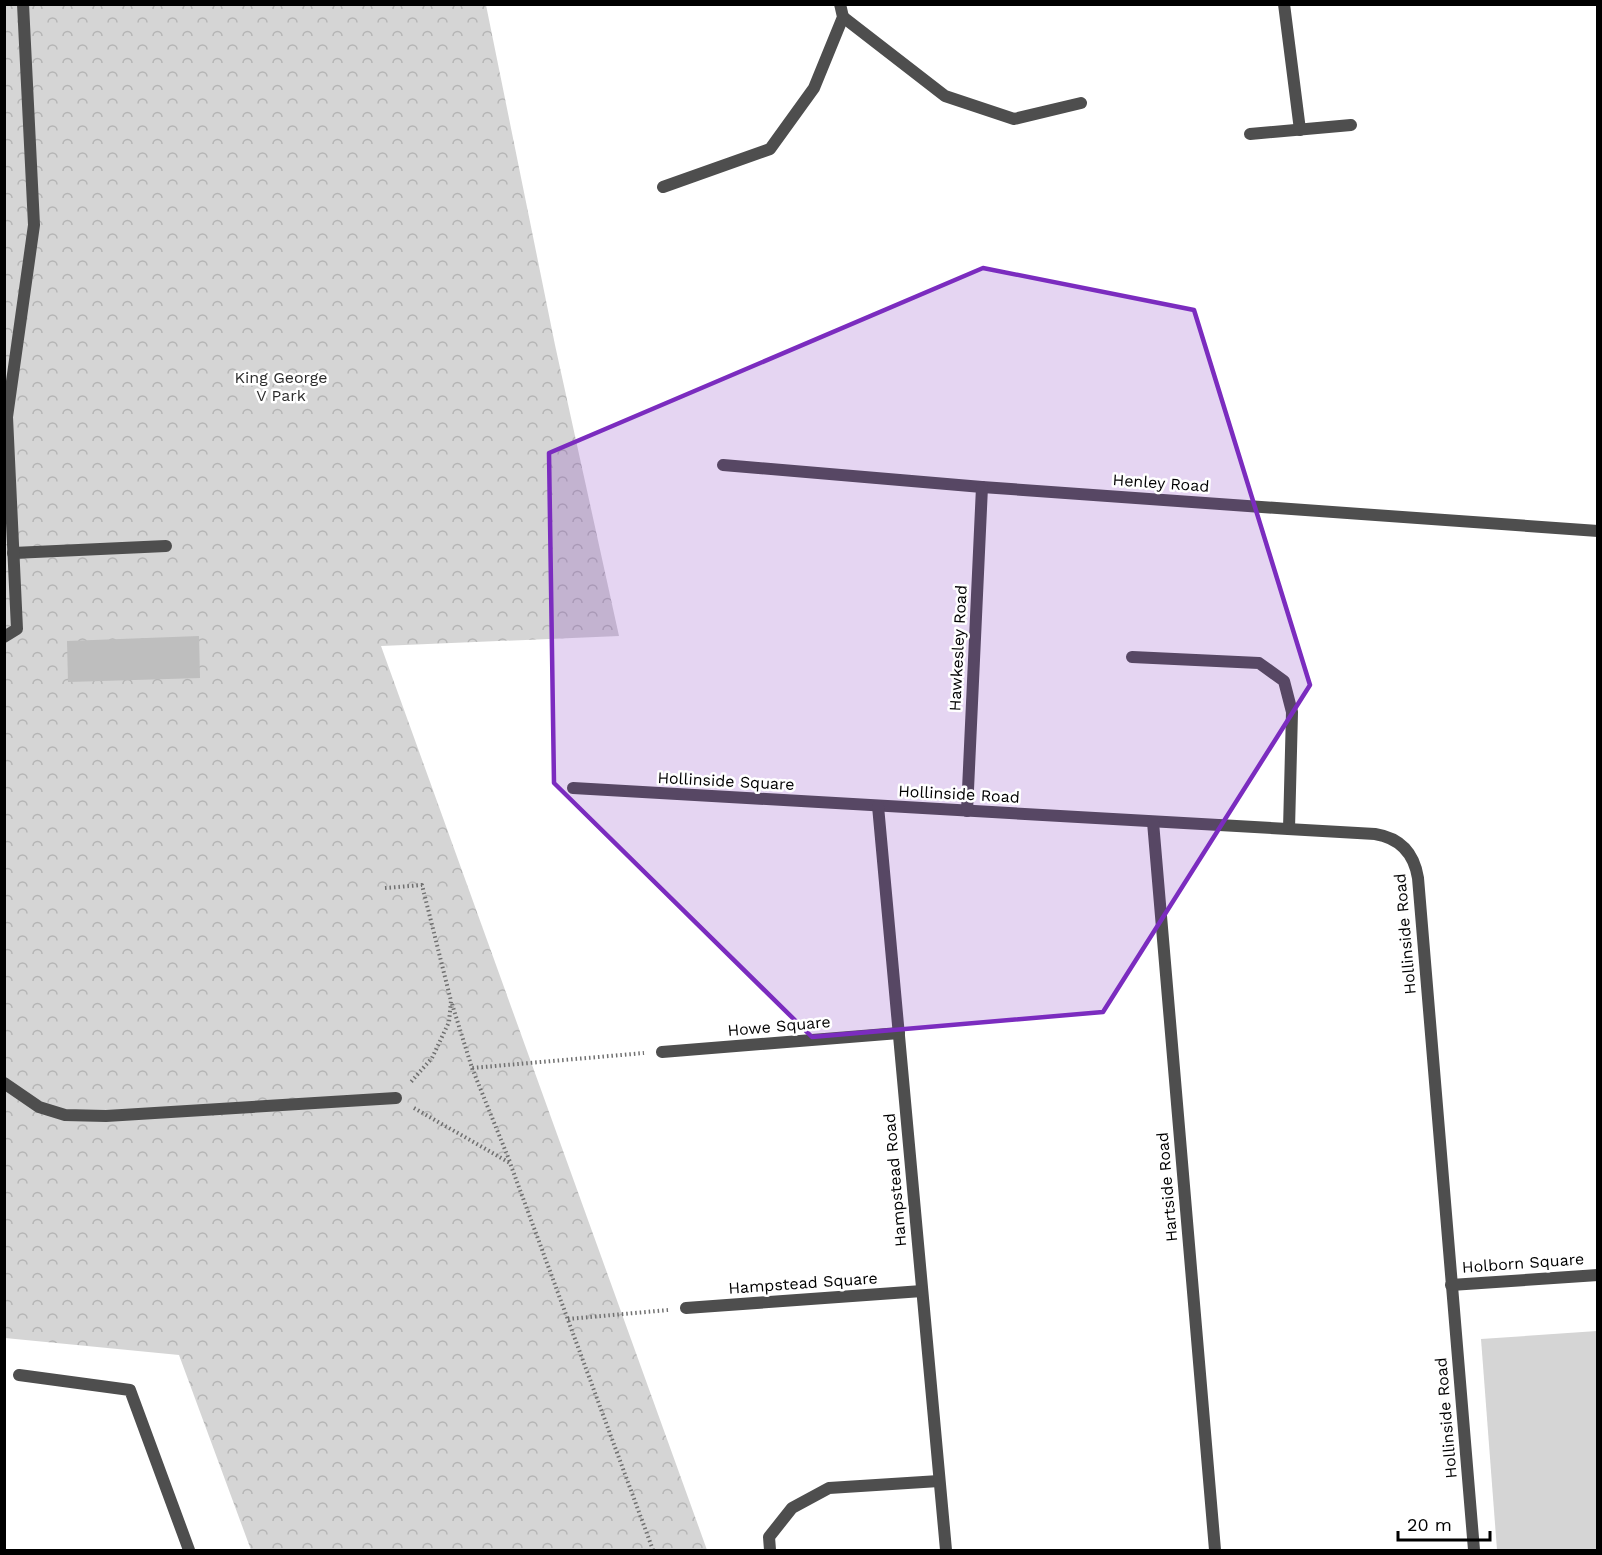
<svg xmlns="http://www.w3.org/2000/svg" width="1602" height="1555" viewBox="0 0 1602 1555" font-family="'Work Sans',sans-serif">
<defs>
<pattern id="forest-crowns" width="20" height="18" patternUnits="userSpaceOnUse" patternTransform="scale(1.5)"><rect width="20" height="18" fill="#d5d5d5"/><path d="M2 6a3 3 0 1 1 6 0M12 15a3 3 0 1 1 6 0" fill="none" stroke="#b5b5b5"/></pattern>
</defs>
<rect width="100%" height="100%" fill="#fff"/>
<path fill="#d5d5d5" d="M1597 1331V1550H1497L1481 1339Z"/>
<path fill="url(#forest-crowns)" d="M4 5H486L555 345 619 636 381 646 707 1550H251L179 1355 5 1338Z"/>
<path fill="#bebebe" d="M199 636 200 678 68 682 67 641Z"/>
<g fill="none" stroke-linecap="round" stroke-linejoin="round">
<g stroke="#707070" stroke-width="4" stroke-dasharray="1.5 3" stroke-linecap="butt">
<path d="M385 888 422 885 451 1001 449 1022 432 1058 410 1083"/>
<path d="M452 1004 472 1068 644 1053"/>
<path d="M472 1068 510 1162"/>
<path d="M414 1108 510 1163 653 1550"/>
<path d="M568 1319 668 1310"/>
</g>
<g stroke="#4e4e4e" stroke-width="12">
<path d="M13 553 166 546"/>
<path d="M4 637 17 629 7 417 34 225 23 4"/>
<path d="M1132 657 1259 663 1284 681 1292 712 1289 829"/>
<path d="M4 1083 39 1107 65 1115 106 1116 396 1098"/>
<path d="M19 1375 130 1390 189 1550"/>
<path d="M770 1550 769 1537 792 1508 829 1488 939 1481"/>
</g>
<g stroke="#4e4e4e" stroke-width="12">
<path d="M1284 4 1300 130"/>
<path d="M843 17 945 96 1014 119 1081 103"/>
<path d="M1250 134 1351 125"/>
<path d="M663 187 770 149 814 88 843 17 840 4"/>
<path d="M723 465 982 487 1598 531"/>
<path d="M573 788 1375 834C1400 838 1414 853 1418 878L1474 1550"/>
<path d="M878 806 946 1550"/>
<path d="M967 811 982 487"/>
<path d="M1153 822 1215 1550"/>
<path d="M662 1052 899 1033"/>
<path d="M1451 1285 1598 1275"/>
<path d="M686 1308 922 1291"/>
</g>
</g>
<path fill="#7b2cbf" fill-opacity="0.2" stroke="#7b2cbf" stroke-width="4.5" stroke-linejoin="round" d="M983 268 1194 310 1310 685 1103 1012 812 1037 554 783 549 453Z"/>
<g text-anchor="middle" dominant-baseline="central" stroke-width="5" stroke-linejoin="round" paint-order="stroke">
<g font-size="16" fill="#2c2c2c" stroke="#fff">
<text x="281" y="377">King George<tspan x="281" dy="18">V Park</tspan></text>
</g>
<g font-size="16" fill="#000" stroke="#fff">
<text transform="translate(1161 483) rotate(4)">Henley Road</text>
<text transform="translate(958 648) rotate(-87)">Hawkesley Road</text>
<text transform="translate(726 781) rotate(3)">Hollinside Square</text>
<text transform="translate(959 794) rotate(3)">Hollinside Road</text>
<text transform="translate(1405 934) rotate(-95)">Hollinside Road</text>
<text transform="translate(779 1026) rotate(-5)">Howe Square</text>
<text transform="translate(895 1180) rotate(-95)">Hampstead Road</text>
<text transform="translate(1167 1187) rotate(-95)">Hartside Road</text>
<text transform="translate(1523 1263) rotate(-4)">Holborn Square</text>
<text transform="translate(803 1283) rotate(-4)">Hampstead Square</text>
<text transform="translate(1446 1418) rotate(-95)">Hollinside Road</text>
</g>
</g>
<rect width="1602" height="1555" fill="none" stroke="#000000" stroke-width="12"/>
<path d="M1398 1531v9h92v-9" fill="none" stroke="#000000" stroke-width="3"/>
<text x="1407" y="1531" font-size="18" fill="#000000" stroke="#ffffff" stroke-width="4.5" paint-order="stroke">20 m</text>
</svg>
